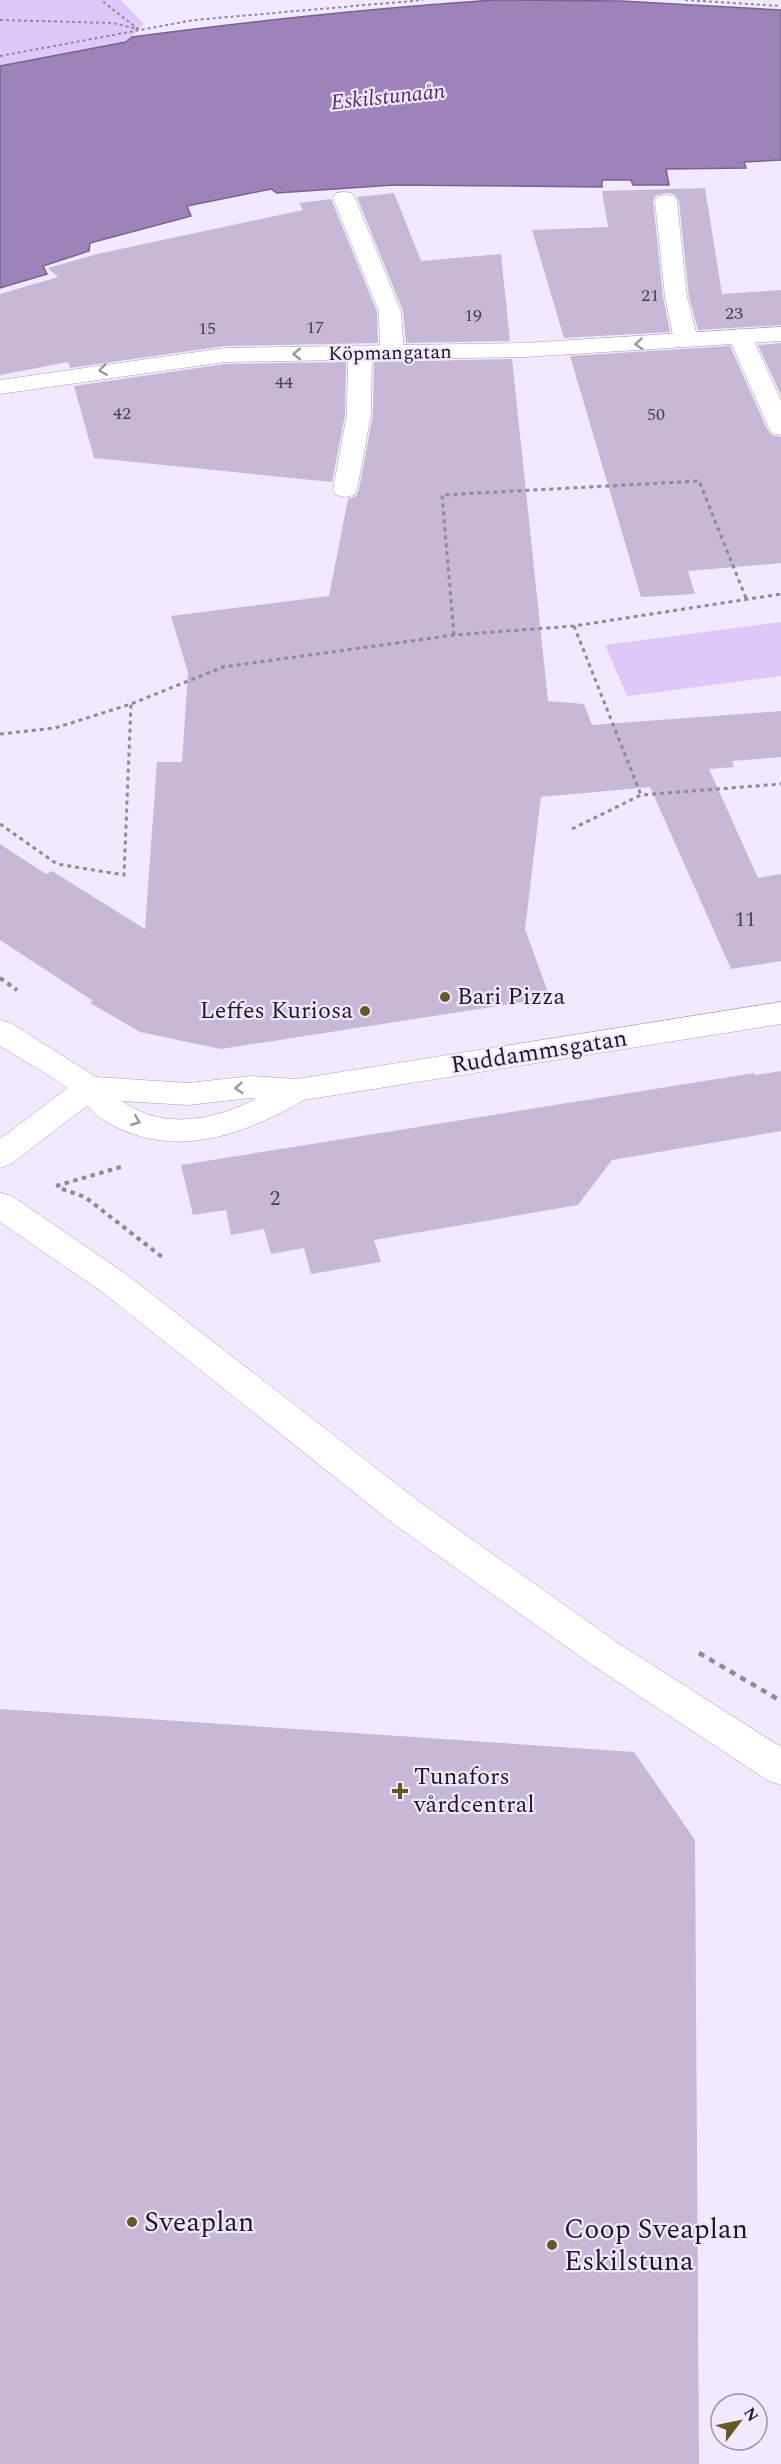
<svg xmlns="http://www.w3.org/2000/svg" width="781" height="2464" viewBox="0 0 781 2464" font-family="Spectral,serif">
<rect width="100%" height="100%" fill="#f3e9fe"/>
<g fill="#dfc8f9">
<path d="M0 0H121L144 24 126 42 0 66Z"/>
<path d="M781 622V676L627 696 605 645Z"/>
</g>
<path fill="#9d83ba" stroke="#77638d" stroke-width="1.5" d="M495 0 621 1 781 10V160L744 162 746 168 666 169 669 185H633L631 180H602V187L393 185 277 193 271 189 187 206 191 216 90 243 89 251 43 266 47 274 0 288V66L126 42 132 37C253 21 373 8 495 0Z"/>
<g fill="#c7b8d8">
<path d="M705 188 722 294 781 290V325L698 330 689 297 679 201 674 194 666 193 656 195 653 201 663 297 670 332 564 338 532 230 608 227 602 191Z"/>
<path d="M394 193 421 261 501 254 510 341 406 343 403 311 357 197Z"/>
<path d="M331 199 377 312 378 343 225 346 70 368 68 362 0 375V294L58 277 48 268 97 254 303 210 299 203Z"/>
<path d="M781 343V395L758 345Z"/>
<path d="M730 346 767 429 772 435 781 437V563L688 571 695 594 641 597 570 356Z"/>
<path d="M512 359 548 701 584 704 592 725 781 711V757L732 761 734 767 709 769 758 878 781 874V961L731 969 650 787 541 797 525 929 550 998 221 1049 140 1032 90 1003 93 1001 0 940V844L46 874 52 871 145 929 157 762H182L188 673 171 616 329 596 348 499 356 496 359 490 373 414 374 362Z"/>
<path d="M346 362 345 414 332 482 94 458 74 386 225 364Z"/>
<path d="M781 1071V1131L612 1160 578 1205 374 1240 381 1262 311 1274 304 1248 271 1254 264 1229 231 1235 226 1210 193 1215 181 1165 754 1073 755 1075Z"/>
<path d="M0 1709 634 1752 695 1840 699 2464H0Z"/>
</g>
<g fill="none" stroke-linecap="round" stroke-linejoin="round">
<g stroke="#ab9dbc" stroke-width="1">
<g id="lane">
<path d="M344 192 352 193 355 198 401 312 404 353 400 358H384L380 353 379 312 333 198 336 193Z"/>
<path d="M666 195 674 196 677 201 687 297 698 340 694 345H678L674 340 665 297 655 201 658 196Z"/>
<path d="M740 329 748 331 752 336 781 401V435L772 433 769 428 728 336 732 331Z"/>
<path d="M360 346 368 348 372 353 371 414 357 490 354 495 345 497 336 495 333 490 347 414 348 353 352 348Z"/>
</g>
</g>
<g stroke="#ab9dbc" stroke-width="1">
<g id="street">
<path d="M781 327V341L525 357 225 362 0 394V380L225 348 525 343Z"/>
<path d="M89 1077 100 1080 105 1088 100 1096 11 1164 0 1168V1139L78 1080Z"/>
<path d="M0 1193 12 1196 126 1274 421 1503 618 1643 781 1747V1785L767 1780 592 1665 395 1525 102 1292 0 1222Z"/>
</g>
</g>
<g stroke="#ab9dbc" stroke-width="1">
<path id="secondary" d="M781 1002V1024L304 1100C242 1136 172 1161 105 1121 94 1115 87 1104 78 1096 54 1077 26 1062 0 1046V1020L11 1023 96 1077 188 1083 251 1076 297 1079ZM251 1098 256 1099C214 1120 163 1131 122 1101L188 1105Z"/>
</g>
<g stroke="#918899" stroke-width="2" stroke-dasharray="3 3" stroke-linecap="butt">
<path d="M685 0 781 6"/>
<path d="M0 20 113 23 138 29 101 0"/>
<path d="M0 56 194 20 423 0"/>
</g>
<g stroke="#918899" stroke-width="3" stroke-dasharray="4 4" stroke-linecap="butt">
<path d="M574 626 641 795"/>
<path d="M454 635 442 495 699 481 746 598"/>
<path d="M0 734 55 728 131 704 223 667 454 635 574 626 781 594"/>
<path d="M0 824 57 864 124 875 131 704"/>
<path d="M572 829 641 795 781 784"/>
</g>
<g stroke="#918899" stroke-width="4" stroke-dasharray="4.5 4.5" stroke-linecap="butt">
<path d="M0 978 17 990"/>
<path d="M56 1186 124 1166"/>
<path d="M62 1189 85 1197 162 1257"/>
</g>
<path stroke="#918899" stroke-width="4.5" stroke-dasharray="6 6" stroke-linecap="butt" d="M699 1653 781 1701"/>
<use href="#lane" fill="#fff" fill-rule="evenodd"/>
<use href="#street" fill="#fff" fill-rule="evenodd"/>
<use href="#secondary" fill="#fff" fill-rule="evenodd"/>
</g>
<defs><path id="oneway-chevron" d="M-2-3.5L2.5 0L-2 3.5" fill="none" stroke-width="1.6" stroke-linecap="round" stroke-linejoin="round" transform="scale(1.5)"/></defs>
<g stroke="#9a989d">
<use href="#oneway-chevron" transform="translate(639 344) rotate(177)"/>
<use href="#oneway-chevron" transform="translate(297 354) rotate(179)"/>
<use href="#oneway-chevron" transform="translate(103 370) rotate(172)"/>
<use href="#oneway-chevron" transform="translate(239 1088) rotate(176)"/>
<use href="#oneway-chevron" transform="translate(136 1121) rotate(22)"/>
</g>
<g fill="#645825" stroke="#f3e9fe" stroke-width="2">
<circle cx="445" cy="997" r="6"/>
<circle cx="365" cy="1011" r="6"/>
<path d="M397 1782h6v6h6v6h-6v6h-6v-6h-6v-6h6z"/>
<circle cx="132" cy="2222" r="6"/>
<circle cx="552" cy="2245" r="6"/>
</g>
<g text-anchor="middle" dominant-baseline="central" stroke-width="4.5" stroke-linejoin="round" paint-order="stroke">
<g font-size="18" fill="#494152">
<text x="650" y="295">21</text>
<text x="734" y="313">23</text>
<text x="473" y="315">19</text>
<text x="315" y="327">17</text>
<text x="207" y="328">15</text>
<text x="284" y="382">44</text>
<text x="122" y="413">42</text>
<text x="656" y="414">50</text>
</g>
<g font-size="20" fill="#1f1925" stroke="#f3e9fe">
<text transform="translate(390 353) rotate(-1)">Köpmangatan</text>
</g>
<g font-size="21" fill="#494152">
<text x="745" y="920">11</text>
<text x="275" y="1199">2</text>
</g>
<g font-size="22" font-style="italic" fill="#502c70" stroke="#f3e9fe">
<text transform="translate(388 97) rotate(-6)">Eskilstunaån</text>
</g>
<g font-size="24" fill="#1f1925" stroke="#f3e9fe" text-anchor="start">
<text x="457" y="997">Bari Pizza</text>
<text x="353" y="1011" text-anchor="end">Leffes Kuriosa</text>
<text x="414" y="1777">Tunafors<tspan x="414" dy="28">vårdcentral</tspan></text>
</g>
<g font-size="24" fill="#1f1925" stroke="#f3e9fe">
<text transform="translate(539 1052) rotate(-9)">Ruddammsgatan</text>
</g>
<g font-size="28" fill="#1f1925" stroke="#f3e9fe" text-anchor="start">
<text x="144" y="2222">Sveaplan</text>
<text x="564" y="2229">Coop Sveaplan<tspan x="564" dy="32">Eskilstuna</tspan></text>
</g>
</g>
<g transform="translate(739 2422) rotate(58)"><circle r="28" fill="#f3e9fe" stroke="#9e96a7" stroke-width="1.5"/>
<path d="M0-4.5L10 22L0 15L-10 22Z" fill="#645825"/>
<text y="-9" font-size="16" font-weight="bold" text-anchor="middle" fill="#1f1925">N</text>
</g>
</svg>
